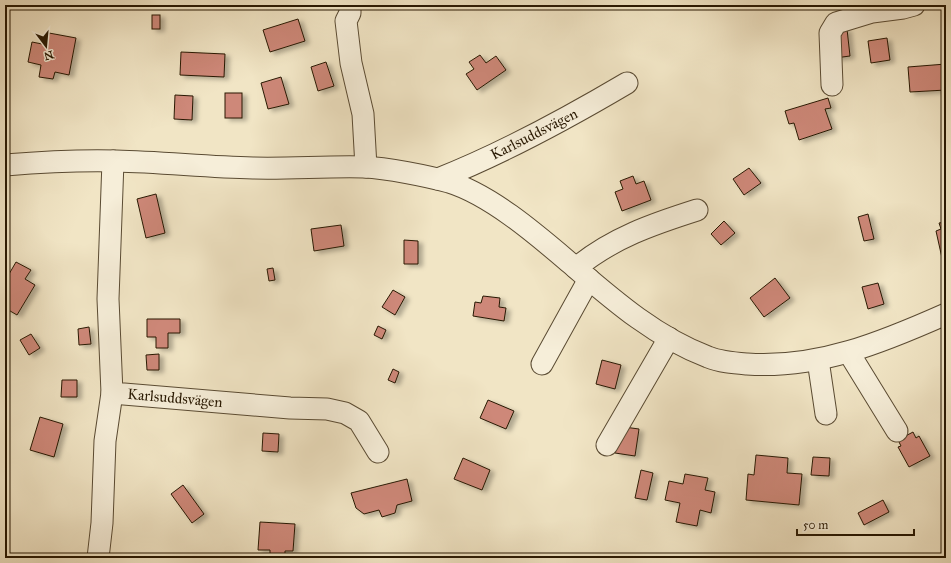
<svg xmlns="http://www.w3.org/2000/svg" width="951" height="563" viewBox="0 0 951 563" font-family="'IM FELL Great Primer',serif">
<defs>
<filter id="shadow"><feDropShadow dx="4.5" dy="2.5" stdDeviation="2" flood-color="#0004"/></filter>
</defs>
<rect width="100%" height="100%" fill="#f1e5c5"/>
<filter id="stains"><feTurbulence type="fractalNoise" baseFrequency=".005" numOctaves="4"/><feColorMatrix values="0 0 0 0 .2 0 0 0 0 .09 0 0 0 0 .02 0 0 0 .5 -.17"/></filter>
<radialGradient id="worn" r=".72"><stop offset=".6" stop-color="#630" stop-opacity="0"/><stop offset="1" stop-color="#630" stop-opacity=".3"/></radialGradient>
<g fill="#ce8879" stroke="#281802" filter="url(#shadow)">
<rect x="152" y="15" width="8" height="14"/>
<path d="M298 19 305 41 270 52 263 30Z"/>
<path d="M847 29 850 56 835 58 832 30Z"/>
<path d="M49 33 76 38 69 75 55 72 53 79 39 77 41 65 28 62 32 42 47 45Z"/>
<path d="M887 38 890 60 871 63 868 41Z"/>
<path d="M181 52 225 54 224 77 180 75Z"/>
<path d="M480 55 486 63 496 56 506 70 477 90 466 74 474 69 469 62Z"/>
<path d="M326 62 334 86 318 91 311 67Z"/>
<path d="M946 64V90L910 92 908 67Z"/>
<path d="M281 77 289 104 268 109 261 83Z"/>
<rect x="225" y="93" width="17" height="25"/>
<path d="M175 95 193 96 192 120 174 119Z"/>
<path d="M828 98 831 108 825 109 832 129 799 140 794 123 789 124 785 111Z"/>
<path d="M749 168 761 183 744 195 733 179Z"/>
<path d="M633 176 636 184 644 181 651 200 622 211 615 192 623 189 620 181Z"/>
<path d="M156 194 165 233 146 238 137 199Z"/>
<path d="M868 214 874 239 864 241 858 217Z"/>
<path d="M724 221 735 233 721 245 711 234Z"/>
<path d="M946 222V257L942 258 936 231 941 229 939 223Z"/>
<path d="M341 225 344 246 314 251 311 229Z"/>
<path d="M404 240 418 241V264H404Z"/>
<path d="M16 262 31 270 25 279 35 285 17 315 5 308V281Z"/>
<path d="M273 268 275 280 269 281 267 269Z"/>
<path d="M775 278 790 298 764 317 750 298Z"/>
<path d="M878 283 884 304 868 309 862 287Z"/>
<path d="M393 290 405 297 395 315 382 307Z"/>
<path d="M483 296 500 298 499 307 506 308 504 321 473 316 475 302 481 303Z"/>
<path d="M147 319H180V333H168V348H156V337H147Z"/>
<path d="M378 326 386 330 382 339 374 335Z"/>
<path d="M89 327 91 344 79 345 78 329Z"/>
<path d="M31 334 40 348 29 355 20 340Z"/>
<path d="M159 354V370H147L146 355Z"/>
<path d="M602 360 621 365 615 389 596 384Z"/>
<path d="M393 369 399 372 395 383 388 380Z"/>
<path d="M62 380H77V397H61Z"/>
<path d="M488 400 514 411 506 429 480 418Z"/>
<path d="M40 417 63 424 54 457 30 450Z"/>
<path d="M624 427 639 429 635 456 615 453 617 436Z"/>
<path d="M913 432 916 438 919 436 930 456 909 467 898 447 901 446 898 440Z"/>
<path d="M263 433 279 434 278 452 262 451Z"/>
<path d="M756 455 788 458 787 473 802 474 799 505 746 500 748 474 754 475Z"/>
<path d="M813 457 830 458 829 476 811 475Z"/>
<path d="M463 458 490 470 482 490 454 479Z"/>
<path d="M641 470 653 473 647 500 635 498Z"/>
<path d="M685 474 708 478 705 490 715 492 711 513 700 510 697 526 676 522 680 503 665 500 669 481 683 484Z"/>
<path d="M407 479 412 501 397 505 395 513 382 517 379 510 364 514 356 508 351 493Z"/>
<path d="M183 485 204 514 192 523 171 494Z"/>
<path d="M883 500 889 512 864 525 858 513Z"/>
<path d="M260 522 295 524 293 551H285V558H270V550H258Z"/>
</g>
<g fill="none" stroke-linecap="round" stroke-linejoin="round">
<g stroke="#5a4b33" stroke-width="23">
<g id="minor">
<path d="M350 5V13L346 21 351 63 363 114 366 167"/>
<path d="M832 85 830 33 836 23 872 12 903 8 914 5"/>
<path d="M113 161 108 299 112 393 290 408 327 409 345 413 359 421 378 452"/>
<path d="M5 165C42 162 79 160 116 161 162 162 207 167 253 168 290 169 327 166 364 167 387 168 427 176 449 182 491 195 537 235 570 263 612 299 655 337 708 357 720 362 734 363 747 364 818 369 883 342 946 314"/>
<path d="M438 179C504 153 566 119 627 83"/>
<path d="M576 268C612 238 653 224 697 210"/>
<path d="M849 353 897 431"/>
<path d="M818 360 826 414"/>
<path d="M542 364 589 279"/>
<path d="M607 445 669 338"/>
<path d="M98 558 102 523 105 441 112 393"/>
</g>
</g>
<use href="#minor" stroke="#f6eed9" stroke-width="21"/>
</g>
<g text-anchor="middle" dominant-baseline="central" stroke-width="3" stroke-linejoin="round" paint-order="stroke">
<g font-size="15" fill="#281802" stroke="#f6eed9">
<text transform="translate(534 134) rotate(-27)">Karlsuddsvägen</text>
<text transform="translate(175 398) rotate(5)">Karlsuddsvägen</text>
</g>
</g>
<rect width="951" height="563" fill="none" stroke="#f1e5c5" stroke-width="20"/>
<rect x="6" y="6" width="939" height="551" fill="none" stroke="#281802" stroke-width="2"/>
<rect x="10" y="10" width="931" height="543" fill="none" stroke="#281802"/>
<g transform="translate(46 46) rotate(164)" stroke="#f6eed9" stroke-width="3" paint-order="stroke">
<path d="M0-3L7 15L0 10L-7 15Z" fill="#281802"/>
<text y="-6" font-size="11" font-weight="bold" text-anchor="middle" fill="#281802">N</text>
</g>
<path d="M797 529v6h117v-6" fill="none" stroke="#281802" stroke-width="2"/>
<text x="803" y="529" font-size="12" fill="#281802" stroke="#f6eed9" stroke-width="3" paint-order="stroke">50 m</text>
<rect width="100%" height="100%" filter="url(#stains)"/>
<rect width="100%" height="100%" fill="url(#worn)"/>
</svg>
